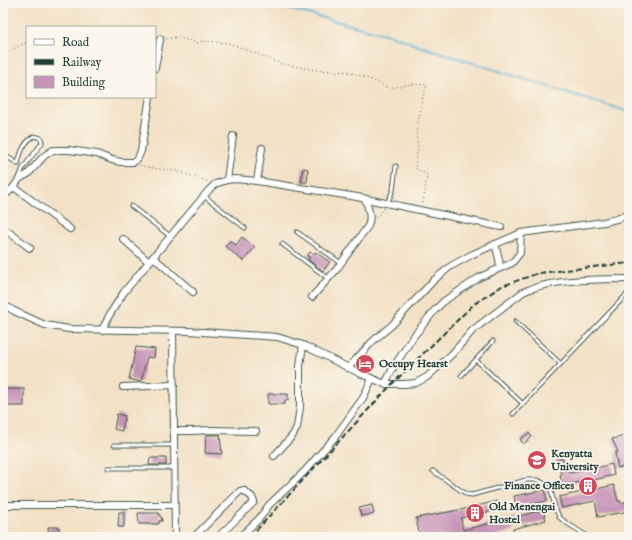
<svg xmlns="http://www.w3.org/2000/svg" width="632" height="540" viewBox="0 0 632 540" font-family="'IM FELL English',serif">
<rect width="100%" height="100%" fill="#fbf7ec"/>
<filter id="ink" filterUnits="userSpaceOnUse"><feTurbulence type="fractalNoise" baseFrequency=".025" numOctaves="2"/><feDisplacementMap in="SourceGraphic" scale="8" xChannelSelector="R" yChannelSelector="G"/><feConvolveMatrix kernelMatrix="1 2 1 2 8 2 1 2 1" color-interpolation-filters="sRGB"/></filter>
<filter id="wash" filterUnits="userSpaceOnUse"><feTurbulence type="fractalNoise" baseFrequency=".012" numOctaves="4" result="noise"/><feDisplacementMap in="SourceGraphic" scale="16" xChannelSelector="R" yChannelSelector="G"/><feGaussianBlur stdDeviation="0.9" result="paint"/><feColorMatrix in="noise" values="0 0 0 0 0 0 0 0 0 0 0 0 0 0 0 0 0 1.4 0 .05"/><feComposite in="paint" operator="in"/></filter>
<g filter="url(#wash)">
<rect width="100%" height="100%" fill="#f2e1c5"/>
<g fill="none" stroke-linecap="round" stroke-linejoin="round">
<path stroke="#54b2d3" stroke-width="2" d="M267 3 400 38 416 45 629 112"/>
</g>
<g id="blocks">
<g fill="#c693b7">
<path d="M303 168 308 169 307 182H301Z"/>
<path d="M242 237 255 247 243 261 225 246 230 241 236 245Z"/>
<path d="M310 252 313 254 315 252 330 262 323 271 308 260 310 258 307 256Z"/>
<path d="M136 347 155 349 154 358 147 357 141 382 129 379Z"/>
<rect x="3" y="389" width="21" height="17"/>
<path d="M268 394H288V400H285V404H268Z"/>
<path d="M117 414 125 416 122 431 114 429Z"/>
<path d="M529 433 532 437 523 444 520 439Z"/>
<path d="M206 435H220L222 454 205 453Z"/>
<path d="M629 435V466L618 468 615 453 618 452 612 439Z"/>
<path d="M150 458H166V465H149Z"/>
<path d="M562 458 569 473 581 471V468L586 467 587 470 612 464 614 475 590 481 592 490 614 485 618 501H620L621 503 629 501V511L598 517 595 501 562 508 559 497 587 491 584 481 562 486 560 475H562L555 461Z"/>
<path d="M545 490 547 501 516 507 514 496Z"/>
<path d="M497 501 498 504 505 502 506 508 461 518 463 530 543 510 546 520 513 529V531L491 537H420L416 518 465 509Z"/>
<path d="M372 505 374 514 361 516 359 508Z"/>
<path d="M119 512H124V527H118Z"/>
<path d="M138 513H159V516H161L162 521H159V524H139Z"/>
<path d="M48 527H59V537H49Z"/>
</g>
</g>
</g>
<g filter="url(#ink)">
<use href="#blocks" fill-opacity="0" stroke="#3f564a" stroke-width="1"/>
<g fill="none" stroke-linecap="round" stroke-linejoin="round">
<g stroke="#3f564a" stroke-width="5">
<g id="service">
<path d="M3 154 18 164"/>
<path d="M18 164C20 153 24 142 34 136L41 138 42 143 23 168 19 178"/>
<path d="M204 196 245 228"/>
<path d="M387 204 393 190 396 166"/>
<path d="M131 206 170 236"/>
<path d="M297 232 341 263"/>
<path d="M282 244 329 279"/>
<path d="M515 321 560 363"/>
<path d="M476 360 522 403"/>
<path d="M461 376 493 341"/>
<path d="M513 414 629 292"/>
<path d="M114 445H174"/>
<path d="M108 468H175"/>
<path d="M433 471 466 494 472 495 526 480H538L545 484 551 491 555 507 559 517 565 522 589 537"/>
<path d="M624 537 626 533"/>
</g>
</g>
<g stroke="#3f564a" stroke-width="8">
<g id="minor">
<path d="M155 68 160 39"/>
<path d="M227 180 233 136"/>
<path d="M257 181 262 148"/>
<path d="M14 187 70 229"/>
<path d="M3 197 14 187 19 179 28 174 44 156 53 150H69L97 154 112 160 121 162H134L138 158 141 151 150 97"/>
<path d="M3 228 30 248"/>
<path d="M123 239 149 262"/>
<path d="M495 244 499 259 500 267"/>
<path d="M153 257 193 292"/>
<path d="M312 297 336 270 368 226C372 217 368 207 365 199"/>
<path d="M3 304 14 311 45 325 69 329 188 331 277 337 303 345 359 373 385 384H404L416 383 427 377 452 354 473 330 523 292C552 279 597 279 629 279"/>
<path d="M102 330 110 314 124 292 209 190 215 184 227 180 235 179 257 181 357 197 501 227"/>
<path d="M173 331 175 537"/>
<path d="M348 368 373 341 392 325 434 280 451 266 473 254 521 233 604 222 620 218 629 213"/>
<path d="M385 384 393 368 413 337 435 310 444 301 480 277 512 263 520 253 521 233"/>
<path d="M123 387 174 385"/>
<path d="M173 431H193L211 430 256 431"/>
<path d="M274 456 293 435 297 427 300 407V366L303 345"/>
<path d="M3 505H174"/>
<path d="M194 537 240 491 243 490 252 497 254 502 218 537"/>
<path d="M240 537 259 519 269 505 304 472 335 437 363 398 372 379"/>
</g>
</g>
<g stroke="#3f564a" stroke-width="1" stroke-dasharray="1 3" stroke-linecap="butt">
<path d="M166 39 178 37 197 43 204 41 229 43 282 64 315 70 349 72 372 80 389 88 412 84 426 85 427 86 423 96 416 133 418 146 415 168 426 174 427 176 424 198 422 204"/>
<path d="M3 54 27 42"/>
<path d="M140 165 146 167 177 171 209 182"/>
<path d="M376 218 384 208"/>
</g>
<use href="#service" stroke="#fff" stroke-width="3"/>
<use href="#minor" stroke="#fff" stroke-width="6"/>
<path stroke="#1f3d34" stroke-width="2" stroke-dasharray="6 3" stroke-linecap="butt" d="M250 537 392 384 474 304 502 286 539 273 629 263"/>
</g>
</g>
<defs>
<g id="hotel-disc" transform="scale(1)"><circle r="9.5" fill="#d1495b" stroke="#fbf7ec"/><path d="M-6-4.5h1.5V1H6V5H4.5V3h-9V5H-6ZM-4 0a1.8 1.8 0 1 1 3.6 0ZM.5 0V-2.5h3Q6-2.5 6 0Z" fill="#fff"/></g>
<g id="university-disc" transform="scale(1)"><circle r="9.5" fill="#d1495b" stroke="#fbf7ec"/><path d="M0-5L7-2L0 1L-7-2ZM-4 1L0 2.5L4 1V4Q0 6-4 4Z" fill="#fff"/></g>
<g id="building-disc" transform="scale(1)"><circle r="9.5" fill="#d1495b" stroke="#fbf7ec"/><path d="M-4-6H4V6H1V3H-1V6H-4ZM-2.5-4.3h1.7v1.8h-1.7ZM.8-4.3h1.7v1.8H.8ZM-2.5-1h1.7V.8h-1.7ZM.8-1h1.7V.8H.8Z" fill="#fff"/></g>
</defs>
<g fill-rule="evenodd">
<use href="#hotel-disc" x="365" y="364"/>
<use href="#university-disc" x="537" y="460"/>
<use href="#building-disc" x="588" y="486"/>
<use href="#building-disc" x="475" y="513"/>
</g>
<g text-anchor="middle" dominant-baseline="central" stroke-width="3.5" stroke-linejoin="round" paint-order="stroke">
<g font-size="11" font-weight="bold" fill="#1f3d34" stroke="#fbf7ec" text-anchor="start">
<text x="379" y="364">Occupy Hearst</text>
<text x="551" y="454">Kenyatta<tspan x="551" dy="13">University</tspan></text>
<text x="574" y="486" text-anchor="end">Finance Offices</text>
<text x="489" y="507">Old Menengai<tspan x="489" dy="13">Hostel</tspan></text>
</g>
</g>
<rect width="632" height="540" fill="none" stroke="#fbf7ec" stroke-width="16"/>
<rect x="26" y="26" width="130" height="72" fill="#fbf7ec" stroke="#a3ada2"/>
<rect x="34" y="39" width="20" height="6" fill="#ffffff" stroke="#a3ada2"/>
<text x="62" y="46" font-size="12" fill="#1f3d34">Road</text>
<rect x="34" y="59" width="20" height="6" fill="#1f3d34" stroke="#a3ada2"/>
<text x="62" y="66" font-size="12" fill="#1f3d34">Railway</text>
<rect x="34" y="76" width="20" height="12" fill="#c693b7" stroke="#a3ada2"/>
<text x="62" y="86" font-size="12" fill="#1f3d34">Building</text>
</svg>
